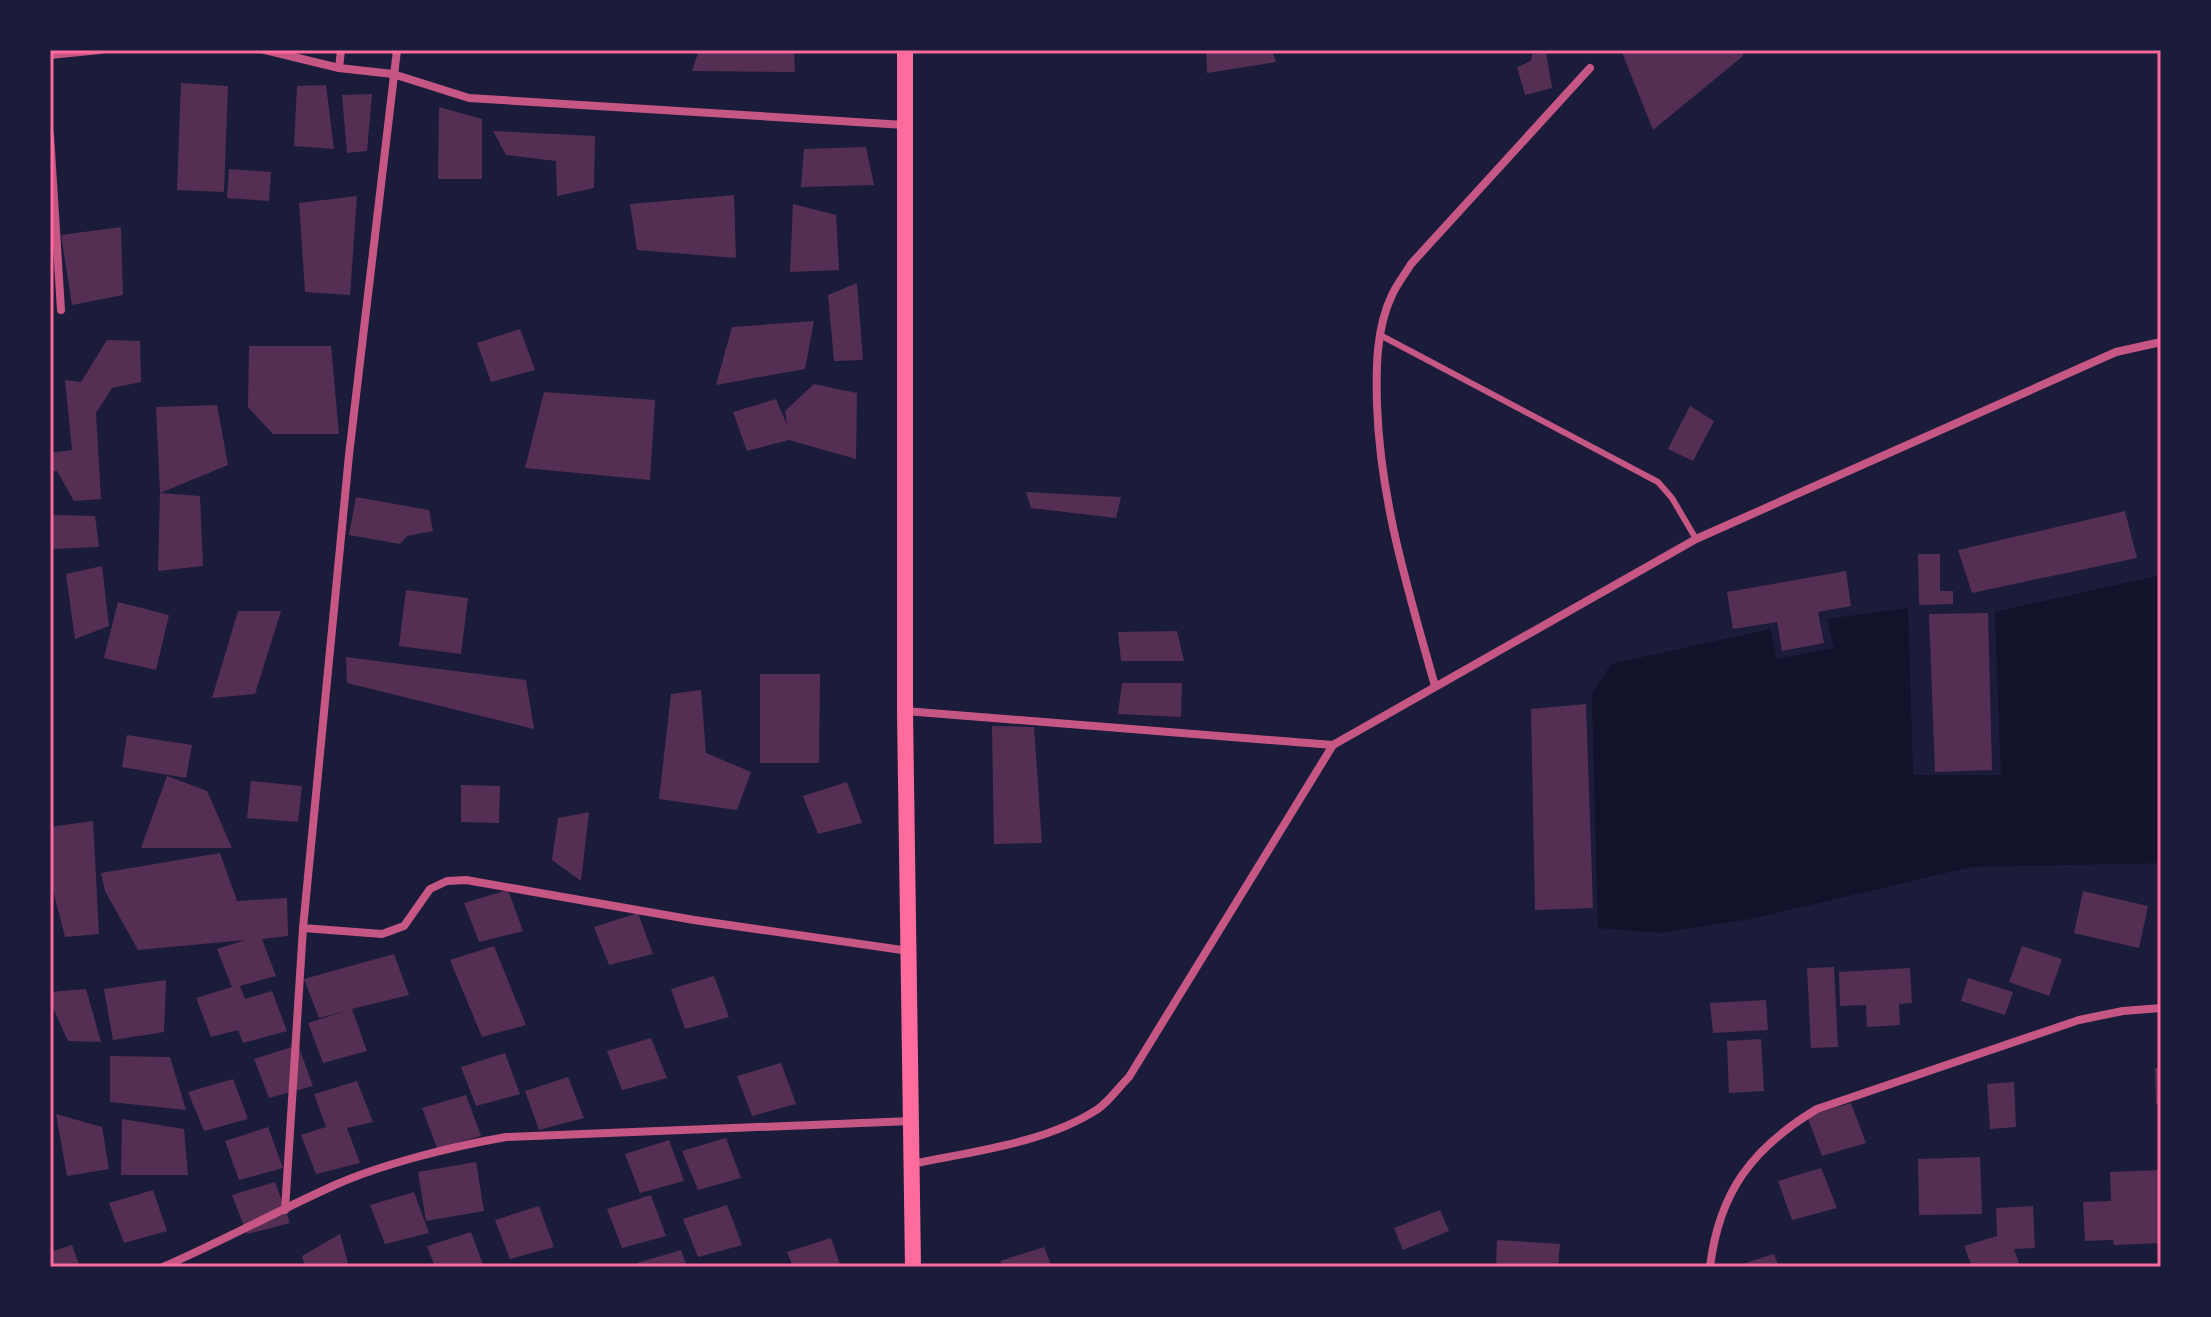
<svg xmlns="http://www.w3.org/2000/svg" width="2211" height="1317" viewBox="0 0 2211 1317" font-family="Poppins,sans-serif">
<rect width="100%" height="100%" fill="#1b1b3a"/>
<path fill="#12122b" d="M2161 575V863L1971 867 1750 919 1659 933 1598 928 1592 694 1611 664 1770 629 1777 659 1834 648 1827 619 1908 608 1913 775H2001L1995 612Z"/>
<g fill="#542f53">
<path d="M699 50H794L795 72 692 71Z"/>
<path d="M1206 50H1272L1276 62 1207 73Z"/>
<path d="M1621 50H1743V56L1653 130Z"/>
<path d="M1546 52 1552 88 1525 95 1517 67 1531 61 1532 54Z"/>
<path d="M181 83 228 86 224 192 177 190Z"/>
<path d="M326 85 334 149 294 146 297 86Z"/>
<path d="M372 94 367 151 347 153 342 95Z"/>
<path d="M439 107 482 119V179H438Z"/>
<path d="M493 131 595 136 594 188 557 196 556 161 506 155Z"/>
<path d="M866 147 874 185 801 187 804 149Z"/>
<path d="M229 169 271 172 269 201 227 198Z"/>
<path d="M734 195 736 258 637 250 630 204Z"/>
<path d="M357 196 350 295 305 292 299 203Z"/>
<path d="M793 204 836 215 839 270 790 272Z"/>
<path d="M121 227 123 295 72 305 61 235Z"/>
<path d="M857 283 863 360 834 361 828 295Z"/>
<path d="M814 321 805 369 716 385 732 327Z"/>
<path d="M520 329 535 370 491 382 477 343Z"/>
<path d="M107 340 140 341 141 382 112 388 96 413 101 499 74 501 57 471 50 472V453L72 450 65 380 81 382Z"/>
<path d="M249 346H331L339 434H273L248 407Z"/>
<path d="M814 384 857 393 856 459 789 440 747 451 733 412 776 399 787 425 785 411Z"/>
<path d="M544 392 655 400 650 480 525 468Z"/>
<path d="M217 405 228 465 160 493 156 407Z"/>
<path d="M1690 406 1714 421 1693 461 1668 449Z"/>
<path d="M1026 492 1121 497 1116 518 1031 508Z"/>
<path d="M160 493 200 496 203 566 158 571Z"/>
<path d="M356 497 429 510 433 531 407 536 400 544 349 535Z"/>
<path d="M2125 511 2137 558 1972 593 1958 550Z"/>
<path d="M50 515 95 516 99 547 50 549Z"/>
<path d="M1918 554H1940V591H1953V604L1919 605Z"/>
<path d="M102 566 109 626 75 639 66 574Z"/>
<path d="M1846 571 1851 606 1818 612 1824 643 1782 651 1777 622 1733 629 1727 592Z"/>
<path d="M406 590 468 598 461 654 399 646Z"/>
<path d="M118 602 169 615 156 670 104 658Z"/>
<path d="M238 611H281L255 694 212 698Z"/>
<path d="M1988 613 1992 770 1935 772 1929 614Z"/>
<path d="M1177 631 1184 661H1121L1118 632Z"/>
<path d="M346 657 526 680 534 729 347 683Z"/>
<path d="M760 674H820L819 763H760Z"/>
<path d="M1122 683H1182L1181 717 1118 714Z"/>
<path d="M701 690 706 753 751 772 737 810 659 799 671 694Z"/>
<path d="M1586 704 1593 908 1535 910 1531 709Z"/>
<path d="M992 726 1034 727 1042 843 994 844Z"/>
<path d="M127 735 192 745 186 778 122 767Z"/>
<path d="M167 776 207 791 232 848H141Z"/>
<path d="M251 781 302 786 298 822 247 818Z"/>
<path d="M847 782 862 823 818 834 803 796Z"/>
<path d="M461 785 500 786 499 823 461 822Z"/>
<path d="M589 812 581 881 552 860 558 818Z"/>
<path d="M93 821 99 934 65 937 50 879V827Z"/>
<path d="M220 853 237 901 287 898 288 936 262 939 276 976 240 986 245 999 272 991 287 1031 243 1043 238 1030 211 1037 196 998 232 987 217 949 245 940 138 950 105 891 101 873Z"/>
<path d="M508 890 523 931 479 942 464 903Z"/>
<path d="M2083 891 2148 906 2139 948 2074 933Z"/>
<path d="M638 913 653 954 609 965 594 927Z"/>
<path d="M494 946 526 1025 482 1037 450 960Z"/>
<path d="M2022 946 2062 959 2049 996 2009 982Z"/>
<path d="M394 954 409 995 352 1009 367 1051 323 1063 308 1023 346 1011 319 1018 304 979Z"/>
<path d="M1834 967 1838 1047 1811 1048 1807 968Z"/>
<path d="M1910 968 1912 1003 1899 1004 1900 1025 1867 1027 1866 1005 1840 1006 1839 972Z"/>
<path d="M714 976 729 1017 685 1029 671 989Z"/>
<path d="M1968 978 2013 992 2005 1015 1961 1001Z"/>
<path d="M166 980 164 1032 113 1040 104 989Z"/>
<path d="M86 989 101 1042 68 1041 50 1001V992Z"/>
<path d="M1766 1000 1768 1030 1713 1033 1710 1003Z"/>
<path d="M651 1038 667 1078 622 1090 607 1051Z"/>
<path d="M1761 1039 1764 1091 1729 1093 1727 1041Z"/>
<path d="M298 1045 313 1086 269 1098 254 1059Z"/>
<path d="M505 1053 520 1094 476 1106 461 1067Z"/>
<path d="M110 1056 170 1057 186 1110 110 1102Z"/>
<path d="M781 1063 796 1104 752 1116 737 1076Z"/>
<path d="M2155 1068H2161V1104H2156Z"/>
<path d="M568 1077 584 1118 539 1130 525 1091Z"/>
<path d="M233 1079 248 1119 204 1131 188 1092Z"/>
<path d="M357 1081 373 1122 347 1128 360 1163 316 1174 301 1135 326 1127 314 1094Z"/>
<path d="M2014 1082 2016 1127 1990 1129 1987 1084Z"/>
<path d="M466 1095 481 1136 437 1148 422 1108Z"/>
<path d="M1851 1103 1866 1143 1822 1156 1807 1116Z"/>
<path d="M56 1114 102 1127 109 1169 67 1176Z"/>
<path d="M122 1119 184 1129 188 1175H121Z"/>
<path d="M268 1127 283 1168 239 1180 225 1141Z"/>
<path d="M726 1138 741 1178 698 1190 682 1151Z"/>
<path d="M669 1140 684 1181 640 1193 625 1154Z"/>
<path d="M1980 1157 1982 1214 1919 1215 1918 1159Z"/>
<path d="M476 1162 484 1211 426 1221 418 1172Z"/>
<path d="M1821 1168 1837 1208 1792 1220 1778 1181Z"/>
<path d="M2159 1170 2161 1243 2114 1245 2113 1240 2085 1241 2083 1202 2111 1201 2110 1172Z"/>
<path d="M275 1182 290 1223 247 1234 232 1195Z"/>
<path d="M153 1190 167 1231 124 1243 109 1203Z"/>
<path d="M414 1192 429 1233 385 1244 370 1205Z"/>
<path d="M651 1195 666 1236 622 1248 607 1209Z"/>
<path d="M727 1205 742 1245 698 1257 683 1219Z"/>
<path d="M539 1206 554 1247 510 1259 495 1220Z"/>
<path d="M2033 1206 2035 1248 2014 1249 2020 1267H1972L1964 1246 1997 1236 1996 1208Z"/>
<path d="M1440 1210 1449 1231 1403 1250 1394 1228Z"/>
<path d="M471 1232 484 1267H435L427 1246Z"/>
<path d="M340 1234 349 1267H305L302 1256Z"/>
<path d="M831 1238 841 1267H793L787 1252Z"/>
<path d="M1497 1240 1560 1244 1558 1267H1496Z"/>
<path d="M72 1245 80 1267H50V1252Z"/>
<path d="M1044 1247 1052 1267H1003L1000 1261Z"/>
<path d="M681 1250 687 1267H639L637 1263Z"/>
<path d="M1774 1254 1779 1267H1736V1266Z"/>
</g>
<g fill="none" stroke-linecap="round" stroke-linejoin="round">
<path stroke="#c65784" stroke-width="6" d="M1380 335 1658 482 1672 498 1696 539"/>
<g stroke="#c65784" stroke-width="8">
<path d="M265 50 339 68 393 74 469 98 905 125"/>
<path d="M397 50 349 455 303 928 382 934 404 926 430 889 447 881 466 880 694 920 909 951"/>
<path d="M50 55 100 50"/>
<path d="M339 68 341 50"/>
<path d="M50 135 61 310"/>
<path d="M1435 686C1409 593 1380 501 1377 404 1376 369 1376 328 1392 295 1397 284 1405 274 1411 264L1590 68"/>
<path d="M905 711 1333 745"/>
<path d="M912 1164C973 1151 1044 1144 1098 1109 1109 1101 1119 1087 1129 1077L1333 745 1696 539 2116 352 2161 342"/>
<path d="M285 1210 303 928"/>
<path d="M163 1267C221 1242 277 1211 335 1185 382 1164 454 1146 506 1137L911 1121"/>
<path d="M1710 1267C1719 1192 1752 1148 1817 1109L2079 1020 2123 1011 2161 1008"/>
</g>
<path stroke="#ff6b9d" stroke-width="16" d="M905 50V711L913 1267"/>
</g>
<rect width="2211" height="1317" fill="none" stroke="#1b1b3a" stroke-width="104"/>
<rect x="52" y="52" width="2107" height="1213" fill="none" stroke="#ff6b9d" stroke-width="3"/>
</svg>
